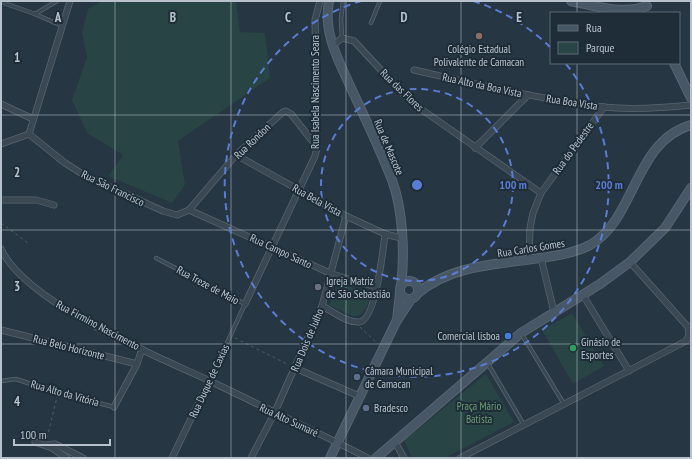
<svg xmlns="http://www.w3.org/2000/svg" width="692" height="459" viewBox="0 0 692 459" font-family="'PT Sans Narrow',sans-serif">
<rect width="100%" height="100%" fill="#263643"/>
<g fill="#284444">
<path d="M102 1H236L240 32 265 33 270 78 178 141 185 185 172 203 108 176 123 155 87 133 72 100 87 57 82 33 88 9Z"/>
<path d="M339 283 372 293C360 326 356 318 329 305Z"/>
<path d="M572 313 604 366 573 384 542 330Z"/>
<path d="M486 374 514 422 445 458H412L404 440Z"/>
</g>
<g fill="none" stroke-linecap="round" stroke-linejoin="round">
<g stroke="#586570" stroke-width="4.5">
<g id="lane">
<path d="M1 2 35 14 62 26"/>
<path d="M35 14 57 1"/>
<path d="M371 23 380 1"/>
<path d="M342 38 341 19 343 1"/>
<path d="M156 258 245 304 210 380"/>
<path d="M521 333 564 404"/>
<path d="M488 364 524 425"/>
<path d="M1 381 16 379 58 393 114 407"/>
</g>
</g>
<g stroke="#586570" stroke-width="7">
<g id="street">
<path d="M332 46 342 38 354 41 405 96 421 109 541 193"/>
<path d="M414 70C476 84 539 99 603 107 632 110 662 108 691 105"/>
<path d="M1 104 33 119"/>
<path d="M29 134 65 163 84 175 163 211 177 215 189 210 236 155 283 112 286 111 291 114 317 147"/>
<path d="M29 134 70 1"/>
<path d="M1 144 29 134"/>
<path d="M475 148 528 95"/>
<path d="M236 155 346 216 385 234 401 238"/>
<path d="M1 200H36L54 205"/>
<path d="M189 210 332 274 376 287"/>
<path d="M1 249C26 303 154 355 208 380 261 406 315 431 368 458"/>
<path d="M541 258 554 312"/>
<path d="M529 259 530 228 533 213 541 193 604 107"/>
<path d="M583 295 629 371"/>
<path d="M245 304 315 156 317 147 315 20 320 1"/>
<path d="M322 306C332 311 347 323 359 322 376 321 383 249 385 234"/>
<path d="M1 330 137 364"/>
<path d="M295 368 359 396"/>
<path d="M114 407 137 364 142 349"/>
<path d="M35 442 52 448 67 458"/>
<path d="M395 442 404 458"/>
<path d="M45 445 55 444 83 458"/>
<path d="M172 458 209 381"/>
<path d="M251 458 274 414 322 306 346 216"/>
<path d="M460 458 686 341 689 335 688 327 630 262"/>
</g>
</g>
<g stroke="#586570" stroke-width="10">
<g id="secondary">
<path d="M329 1C323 33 338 59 351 88 365 118 380 149 392 180 403 210 405 254 401 286"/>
<path d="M571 1C596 6 622 15 647 6"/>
<path d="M674 63 691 98"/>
<circle cx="409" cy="290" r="9"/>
<path d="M417 294C450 265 499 264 540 258 557 256 575 253 590 245 636 219 634 141 691 125"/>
<path d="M397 320 400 293"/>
<path d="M330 458 396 322 411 299"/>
<path d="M376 458 521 333 600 284 630 262 665 228 691 188"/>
</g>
</g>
<g stroke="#46605f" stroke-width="1" stroke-dasharray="3 3" stroke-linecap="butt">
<path d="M1 223 28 243"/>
<path d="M360 327 378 344"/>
<path d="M235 338 289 365"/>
<path d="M47 438 57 397"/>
</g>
<use href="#lane" stroke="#3a4853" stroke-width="3"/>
<use href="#street" stroke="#3a4853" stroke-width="5.5"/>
<use href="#secondary" stroke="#485766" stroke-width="8"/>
</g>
<path fill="none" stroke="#b7c2cd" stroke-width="1" stroke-opacity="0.55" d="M115 1V458M231 1V458M346 1V458M461 1V458M577 1V13M577 63V458M1 115H691M1 230H691M1 344H691"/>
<g fill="none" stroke="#5b7cd4" stroke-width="2" stroke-dasharray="7 5">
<circle cx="417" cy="185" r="96"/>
<path d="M473 1A192 192 0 0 1 550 47M566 64A192 192 0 1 1 361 1"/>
</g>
<circle fill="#8d6e63" stroke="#1f2d38" stroke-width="1.5" cx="479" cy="36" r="4"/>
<circle fill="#6b7280" stroke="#1f2d38" stroke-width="1.5" cx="318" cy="287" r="4"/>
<circle fill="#3f7fe0" stroke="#1f2d38" stroke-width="1.5" cx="508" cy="336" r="4"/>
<circle fill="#2e9e5b" stroke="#1f2d38" stroke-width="1.5" cx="573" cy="348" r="4"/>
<g fill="#5c6f8a" stroke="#1f2d38" stroke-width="1.5">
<circle cx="357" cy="377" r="4"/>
<circle cx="366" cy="408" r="4"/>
</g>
<g text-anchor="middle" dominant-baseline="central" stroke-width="4" stroke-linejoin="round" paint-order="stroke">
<g font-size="11" fill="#b7c2cd" stroke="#1f2d38" text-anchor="start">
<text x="479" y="49" text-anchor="middle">Colégio Estadual<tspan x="479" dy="13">Polivalente de Camacan</tspan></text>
<text x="326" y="281">Igreja Matriz<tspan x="326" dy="13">de São Sebastião</tspan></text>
<text x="500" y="336" text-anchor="end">Comercial lisboa</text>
<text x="581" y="342">Ginásio de<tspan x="581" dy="13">Esportes</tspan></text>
<text x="365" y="371">Câmara Municipal<tspan x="365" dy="13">de Camacan</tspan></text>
<text x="374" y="408">Bradesco</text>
</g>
<g font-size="11" fill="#b7c2cd" stroke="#1f2d38">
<text transform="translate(482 85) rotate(12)">Rua Alto da Boa Vista</text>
<text transform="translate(402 90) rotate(44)">Rua das Flores</text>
<text transform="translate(315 92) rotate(-90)">Rua Isabela Nascimento Seara</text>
<text transform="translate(572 102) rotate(9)">Rua Boa Vista</text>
<text transform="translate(252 141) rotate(-44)">Rua Rondon</text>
<text transform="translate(389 147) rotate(67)">Rua de Mascote</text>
<text transform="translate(573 148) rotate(-54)">Rua do Pedestre</text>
<text transform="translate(113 188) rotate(26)">Rua São Francisco</text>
<text transform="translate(317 200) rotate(29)">Rua Bela Vista</text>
<text transform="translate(531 248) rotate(-9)">Rua Carlos Gomes</text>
<text transform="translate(281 251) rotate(25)">Rua Campo Santo</text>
<text transform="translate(208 285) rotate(28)">Rua Treze de Maio</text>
<text transform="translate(98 325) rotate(28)">Rua Firmino Nascimento</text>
<text transform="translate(307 340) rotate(-67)">Rua Dois de Julho</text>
<text transform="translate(69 347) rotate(14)">Rua Belo Horizonte</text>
<text transform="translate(209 381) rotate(-65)">Rua Duque de Caxias</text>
<text transform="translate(65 393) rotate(16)">Rua Alto da Vitória</text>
<text transform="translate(289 420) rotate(25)">Rua Alto Sumaré</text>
</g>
<g font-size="11" fill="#6d9e72" stroke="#1f2d38">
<text x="479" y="406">Praça Mário<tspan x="479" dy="13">Batista</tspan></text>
</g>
</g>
<g font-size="13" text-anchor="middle" font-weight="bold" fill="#b7c2cd" stroke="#1f2d38" stroke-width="4" stroke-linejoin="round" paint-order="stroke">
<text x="58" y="22">A</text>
<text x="173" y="22">B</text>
<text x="288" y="22">C</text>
<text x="404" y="22">D</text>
<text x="519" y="22">E</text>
<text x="17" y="62">1</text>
<text x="17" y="177">2</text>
<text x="17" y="291">3</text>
<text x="17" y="406">4</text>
</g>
<circle cx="417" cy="185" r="6" fill="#5b7cd4" stroke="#1f2d38" stroke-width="2"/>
<g font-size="12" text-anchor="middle" font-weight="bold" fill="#5b7cd4" stroke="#1f2d38" stroke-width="4" stroke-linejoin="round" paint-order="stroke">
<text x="513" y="189">100 m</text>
<text x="609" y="189">200 m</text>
</g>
<rect width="692" height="459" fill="none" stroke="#b7c2cd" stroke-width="4"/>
<rect x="550" y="12" width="130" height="52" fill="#1f2d38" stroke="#5c6974"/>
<rect x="558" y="25" width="20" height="6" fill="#485766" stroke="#5c6974"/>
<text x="586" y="32" font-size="12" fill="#b7c2cd">Rua</text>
<rect x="558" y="42" width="20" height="12" fill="#284444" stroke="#5c6974"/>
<text x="586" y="52" font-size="12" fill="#b7c2cd">Parque</text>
<path d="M14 439v6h96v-6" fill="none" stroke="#b7c2cd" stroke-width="2"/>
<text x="20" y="439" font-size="12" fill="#b7c2cd" stroke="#1f2d38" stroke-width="3" paint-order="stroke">100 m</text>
</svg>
